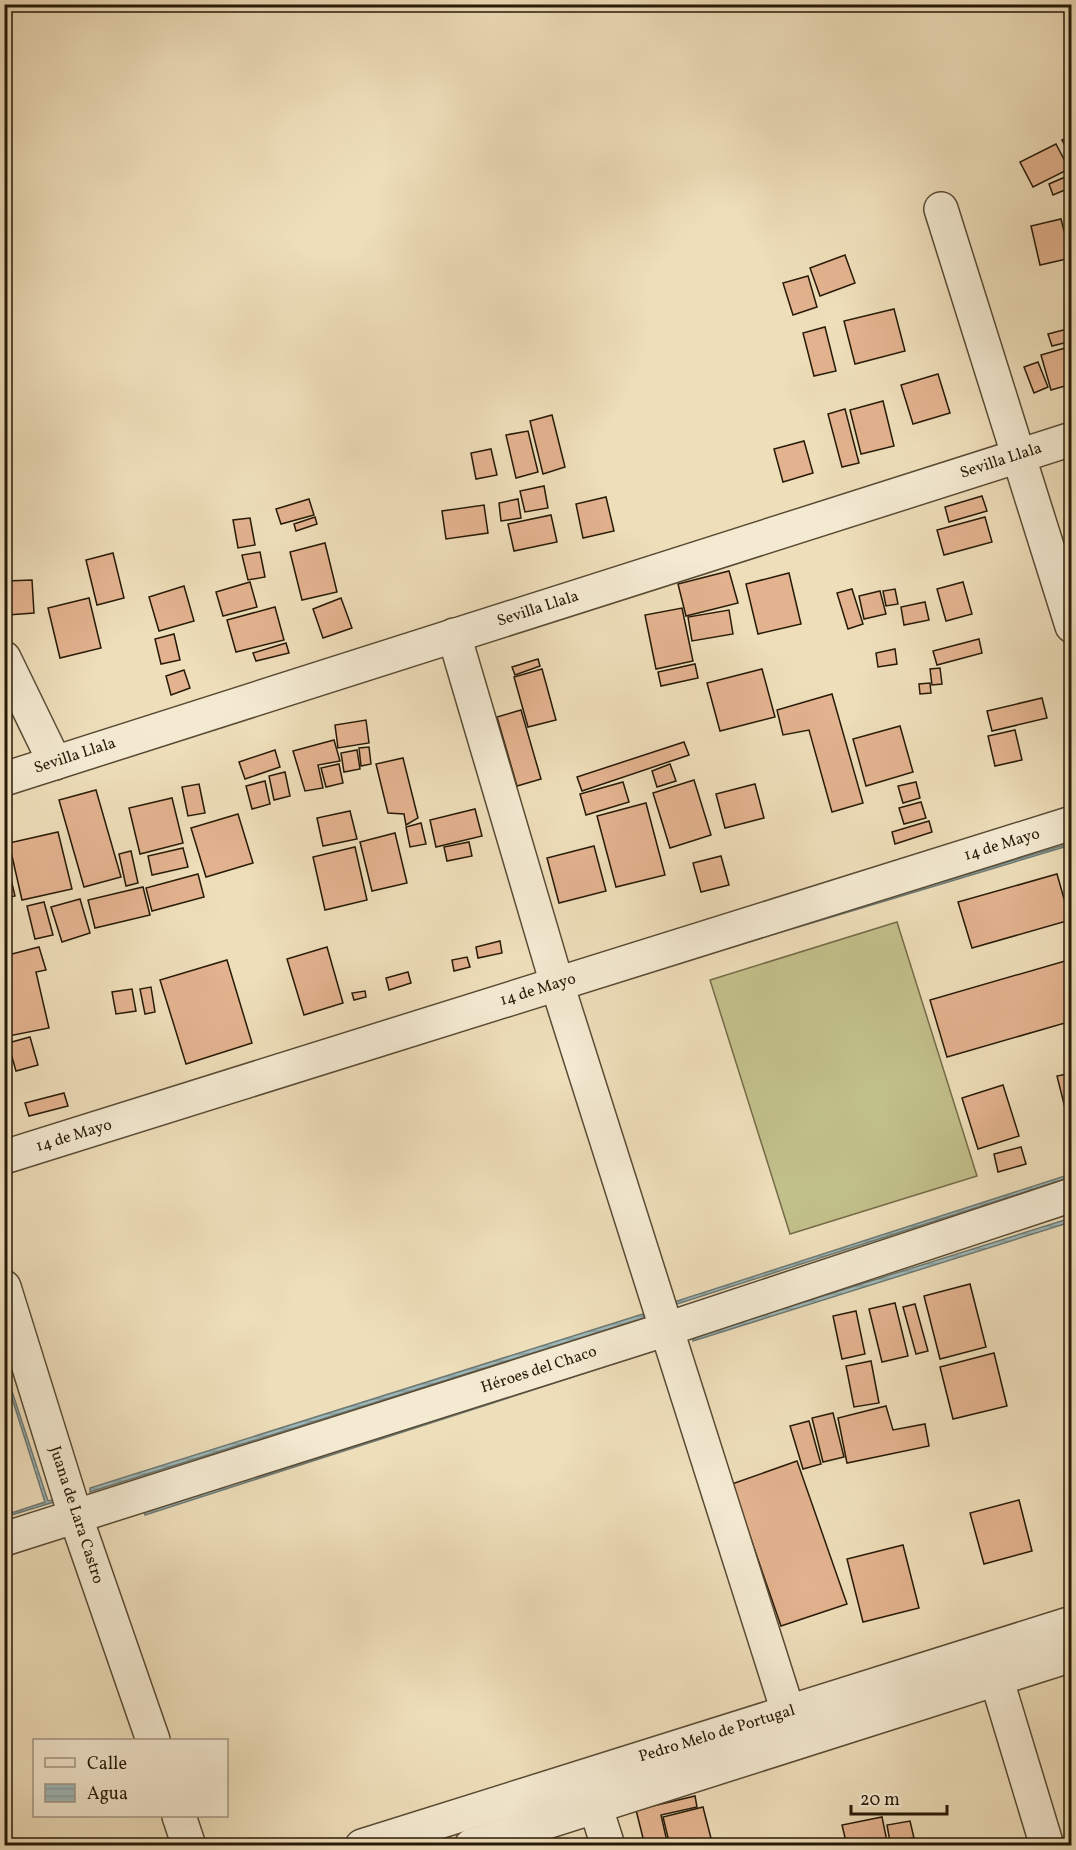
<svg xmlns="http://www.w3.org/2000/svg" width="1076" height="1850" viewBox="0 0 1076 1850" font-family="Vollkorn,serif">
<defs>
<pattern id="water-rules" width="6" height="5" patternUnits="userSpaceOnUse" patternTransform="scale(1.5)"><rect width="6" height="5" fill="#9eb9bb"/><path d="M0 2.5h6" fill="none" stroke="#889e9f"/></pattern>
</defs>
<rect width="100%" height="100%" fill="#eedeba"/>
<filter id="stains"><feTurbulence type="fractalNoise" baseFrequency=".00333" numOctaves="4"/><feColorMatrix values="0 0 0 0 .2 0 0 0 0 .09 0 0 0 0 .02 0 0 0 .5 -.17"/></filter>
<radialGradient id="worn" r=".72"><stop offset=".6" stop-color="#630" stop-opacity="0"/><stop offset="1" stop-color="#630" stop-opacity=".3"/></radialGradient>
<path fill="#c1bf8a" stroke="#746c48" stroke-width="1.5" d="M897 922 977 1176 790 1234 710 980Z"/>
<g fill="url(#water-rules)" stroke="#6e7973" stroke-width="1.5">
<path d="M1071 843V845L582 992 583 990Z"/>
<path d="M1071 1174V1177L674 1305V1302Z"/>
<path d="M1071 1218V1222L693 1341V1337Z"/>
<path d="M643 1314 644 1318 90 1492V1488Z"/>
<path d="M656 1347 657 1350 145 1515 144 1511Z"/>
<path d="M4 1367 48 1501 53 1500 54 1502 5 1517V1515L45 1502 5 1376Z"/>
</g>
<g fill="#e3b38f" stroke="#271a07" stroke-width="1.5">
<path d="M1072 135V158L1062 140Z"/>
<path d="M1056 144 1069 169 1033 187 1020 162Z"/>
<path d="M1072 174V187L1053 195 1049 184Z"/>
<path d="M1072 215V241L1066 216Z"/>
<path d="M1061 219 1071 258 1040 265 1031 226Z"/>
<path d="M845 255 855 283 820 296 810 268Z"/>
<path d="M808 276 817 307 793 315 783 283Z"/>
<path d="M894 309 905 351 855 364 844 321Z"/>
<path d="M825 327 836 371 814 376 803 333Z"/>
<path d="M1071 328 1072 341 1052 346 1048 334Z"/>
<path d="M1072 346V384L1051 390 1041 355Z"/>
<path d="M1038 362 1048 387 1034 393 1024 367Z"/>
<path d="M938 374 950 413 913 424 901 385Z"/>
<path d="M883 401 894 446 861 454 850 410Z"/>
<path d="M845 409 859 463 842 467 828 414Z"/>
<path d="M552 415 565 467 543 474 530 421Z"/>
<path d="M528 431 538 472 516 478 506 435Z"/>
<path d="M804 441 813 473 783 482 774 449Z"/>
<path d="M491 449 497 475 476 479 471 453Z"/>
<path d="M544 486 548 508 525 512 520 491Z"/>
<path d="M982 496 987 511 949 522 945 507Z"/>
<path d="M606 497 614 531 583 538 576 504Z"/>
<path d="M309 499 314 515 281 524 276 509Z"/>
<path d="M518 499 521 518 501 521 499 503Z"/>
<path d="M484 505 488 533 446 539 442 511Z"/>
<path d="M551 515 557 542 514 551 508 524Z"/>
<path d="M315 517 317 524 296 531 294 524Z"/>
<path d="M985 517 992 542 944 555 937 530Z"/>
<path d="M250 518 255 545 238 548 233 520Z"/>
<path d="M325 543 337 592 302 600 290 552Z"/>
<path d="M260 552 265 577 248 580 242 555Z"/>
<path d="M113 553 124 598 97 605 86 560Z"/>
<path d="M729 571 738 603 686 616 678 584Z"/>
<path d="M789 573 801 624 758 634 746 584Z"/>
<path d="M32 580 34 613 8 615 6 581Z"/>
<path d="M250 582 257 607 223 616 216 592Z"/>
<path d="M963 582 972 614 946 621 937 589Z"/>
<path d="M184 586 194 621 159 631 149 597Z"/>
<path d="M852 589 863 624 848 629 837 593Z"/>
<path d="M895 589 898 604 886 606 883 591Z"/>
<path d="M880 591 886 614 864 619 859 596Z"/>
<path d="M89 598 101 648 60 658 48 608Z"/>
<path d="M341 598 352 628 323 638 313 609Z"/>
<path d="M925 602 929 620 904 625 901 607Z"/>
<path d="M275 607 284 640 236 652 227 620Z"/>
<path d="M682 608 693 661 656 669 645 615Z"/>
<path d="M729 610 733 634 692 641 688 617Z"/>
<path d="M174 634 180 660 161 664 155 639Z"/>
<path d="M979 639 982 653 937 665 933 651Z"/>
<path d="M286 643 289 653 256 661 253 653Z"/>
<path d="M895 649 897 664 878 667 876 653Z"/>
<path d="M538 659 540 666 515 675 512 667Z"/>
<path d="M695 664 698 678 661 686 658 672Z"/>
<path d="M940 668 942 684 932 685 930 669Z"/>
<path d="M542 669 556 720 528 727 514 677Z"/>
<path d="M762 669 775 717 720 731 707 683Z"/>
<path d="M184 670 190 688 171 695 166 676Z"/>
<path d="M930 683 931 693 920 694 919 684Z"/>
<path d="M832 694 863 803 832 812 809 730 783 735 777 710Z"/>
<path d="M1042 698 1047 718 992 731 987 711Z"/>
<path d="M521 710 541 779 517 786 497 717Z"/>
<path d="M366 720 369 743 338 748 335 725Z"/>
<path d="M900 726 913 772 866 786 853 739Z"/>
<path d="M1015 730 1022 760 995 766 988 736Z"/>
<path d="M334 740 340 761 318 765 323 788 305 791 293 751Z"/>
<path d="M684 742 689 755 582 791 577 777Z"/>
<path d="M369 747 371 764 361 766 359 748Z"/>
<path d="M275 750 280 767 245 779 239 762Z"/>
<path d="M357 750 360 769 344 772 341 753Z"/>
<path d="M403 758 418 818 406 825 404 814 388 813 376 764Z"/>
<path d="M339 764 343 783 326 787 321 768Z"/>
<path d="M670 764 676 781 657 787 652 771Z"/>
<path d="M285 772 290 796 274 800 269 776Z"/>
<path d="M694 780 711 835 670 848 653 793Z"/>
<path d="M265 781 270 804 252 809 246 786Z"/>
<path d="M623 782 629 802 586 815 580 794Z"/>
<path d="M916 782 920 798 903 803 898 786Z"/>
<path d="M199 784 205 813 188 816 182 787Z"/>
<path d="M755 784 764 818 725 828 716 794Z"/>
<path d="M96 790 121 877 84 887 59 800Z"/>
<path d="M172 798 183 843 140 854 129 808Z"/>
<path d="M921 802 926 818 904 824 899 808Z"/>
<path d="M646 803 665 875 616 887 597 816Z"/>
<path d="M475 809 482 836 436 847 430 820Z"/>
<path d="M350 811 357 839 323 846 317 818Z"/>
<path d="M238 814 253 863 206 877 191 828Z"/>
<path d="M929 821 932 832 895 844 892 832Z"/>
<path d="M421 823 426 844 410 847 406 827Z"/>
<path d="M58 832 72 889 22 900 9 843Z"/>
<path d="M395 833 407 883 372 891 360 842Z"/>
<path d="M469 842 472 856 447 861 444 847Z"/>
<path d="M594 846 606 891 559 903 547 858Z"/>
<path d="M355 847 367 900 325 910 313 857Z"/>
<path d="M183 848 188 867 152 875 148 856Z"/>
<path d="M4 850 15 896 4 898Z"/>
<path d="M131 851 138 883 126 886 119 854Z"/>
<path d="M721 856 729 885 701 892 693 863Z"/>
<path d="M1072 859V887L1065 860Z"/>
<path d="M198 874 204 897 152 911 146 888Z"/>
<path d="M1057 874 1070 920 972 948 958 902Z"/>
<path d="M143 887 150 915 95 928 88 900Z"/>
<path d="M80 899 90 933 62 942 51 907Z"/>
<path d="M44 902 53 935 35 939 27 906Z"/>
<path d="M500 941 502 953 478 958 476 947Z"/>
<path d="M39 947 46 970 36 972 49 1028 9 1036 4 1021V956Z"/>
<path d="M327 947 343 1003 304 1015 287 959Z"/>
<path d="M467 957 470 967 454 971 452 960Z"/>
<path d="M1072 959V1021L947 1057 930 1000Z"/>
<path d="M227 960 252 1043 186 1064 160 980Z"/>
<path d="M408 972 411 983 389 990 386 978Z"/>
<path d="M151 987 155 1012 145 1014 140 989Z"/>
<path d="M132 989 136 1011 116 1014 112 992Z"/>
<path d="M365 991 366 997 354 1000 352 993Z"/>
<path d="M30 1037 38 1065 16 1071 8 1043Z"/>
<path d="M1072 1073V1111L1066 1112 1057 1076Z"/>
<path d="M1003 1085 1019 1136 978 1149 962 1098Z"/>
<path d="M64 1093 68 1106 29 1116 25 1103Z"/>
<path d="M1021 1147 1026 1164 998 1172 994 1154Z"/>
<path d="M970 1284 986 1347 940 1359 924 1296Z"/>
<path d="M895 1303 908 1356 882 1362 869 1309Z"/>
<path d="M915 1304 928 1351 916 1354 903 1307Z"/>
<path d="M856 1311 865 1354 842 1359 833 1316Z"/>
<path d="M994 1353 1007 1406 953 1419 940 1367Z"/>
<path d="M871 1361 879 1403 854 1407 846 1366Z"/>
<path d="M886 1406 893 1430 925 1424 929 1446 847 1463 838 1418Z"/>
<path d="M833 1413 844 1457 823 1462 812 1418Z"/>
<path d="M809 1421 821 1464 803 1469 790 1426Z"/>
<path d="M797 1461 847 1604 781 1626 732 1484Z"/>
<path d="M1019 1500 1032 1551 984 1564 970 1513Z"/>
<path d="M903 1545 919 1608 863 1622 847 1559Z"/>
<path d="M695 1796 697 1807 661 1815 668 1846H645L636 1810Z"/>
<path d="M703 1807 713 1846H670L663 1817Z"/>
<path d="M882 1817 888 1846H847L842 1825Z"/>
<path d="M910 1821 914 1838 890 1842 887 1825Z"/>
</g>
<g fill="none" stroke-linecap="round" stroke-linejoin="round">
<g stroke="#594b34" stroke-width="36">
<g id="minor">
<path d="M941 209 1072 626"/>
<path d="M454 635 557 984 797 1740"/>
<path d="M4 658 55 763"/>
<path d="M4 779 1072 439"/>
<path d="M4 1157 1072 823"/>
<path d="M4 1287 76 1518 153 1740"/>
<path d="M4 1539 667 1329 1072 1195"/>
<path d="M988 1651 1047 1846"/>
<path d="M587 1780 608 1846"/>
<path d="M179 1816 189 1846"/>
</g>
</g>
<g stroke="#594b34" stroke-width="36">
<g id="tertiary">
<path d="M362 1846 1072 1623"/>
<path d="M471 1846 1072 1655"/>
</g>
</g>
<use href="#minor" stroke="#f4ead2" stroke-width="33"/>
<use href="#tertiary" stroke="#f4ead2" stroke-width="33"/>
</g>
<g text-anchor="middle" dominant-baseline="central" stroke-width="4.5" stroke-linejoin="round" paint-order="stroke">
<g font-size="16" fill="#271a07" stroke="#f4ead2">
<text transform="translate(1001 461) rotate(-18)">Sevilla Llala</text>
<text transform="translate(538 609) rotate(-18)">Sevilla Llala</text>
<text transform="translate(75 756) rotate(-18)">Sevilla Llala</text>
<text transform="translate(1002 845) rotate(-17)">14 de Mayo</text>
<text transform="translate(538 990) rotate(-17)">14 de Mayo</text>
<text transform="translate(74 1136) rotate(-17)">14 de Mayo</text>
<text transform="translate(539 1370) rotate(-18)">Héroes del Chaco</text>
<text transform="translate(76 1515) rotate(72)">Juana de Lara Castro</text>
<text transform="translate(717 1734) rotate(-17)">Pedro Melo de Portugal</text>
</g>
</g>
<rect width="1076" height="1850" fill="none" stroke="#eedeba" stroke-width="24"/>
<rect x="6" y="6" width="1064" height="1838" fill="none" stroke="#271a07" stroke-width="3"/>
<rect x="12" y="12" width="1052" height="1826" fill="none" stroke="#271a07" stroke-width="1.5"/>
<rect x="33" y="1739" width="195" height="78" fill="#f4ead2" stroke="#a29781" stroke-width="1.5"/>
<rect x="45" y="1758" width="30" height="9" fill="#f4ead2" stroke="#a29781" stroke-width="1.5"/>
<text x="87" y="1769" font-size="18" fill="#271a07">Calle</text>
<rect x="45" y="1784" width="30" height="18" fill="url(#water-rules)" stroke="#a29781" stroke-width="1.5"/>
<text x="87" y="1799" font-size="18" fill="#271a07">Agua</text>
<path d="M851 1805v9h96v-9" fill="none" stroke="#271a07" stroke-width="3"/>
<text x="860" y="1805" font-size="18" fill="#271a07" stroke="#f4ead2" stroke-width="4.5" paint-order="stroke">20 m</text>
<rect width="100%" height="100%" filter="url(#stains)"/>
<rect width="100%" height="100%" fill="url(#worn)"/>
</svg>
